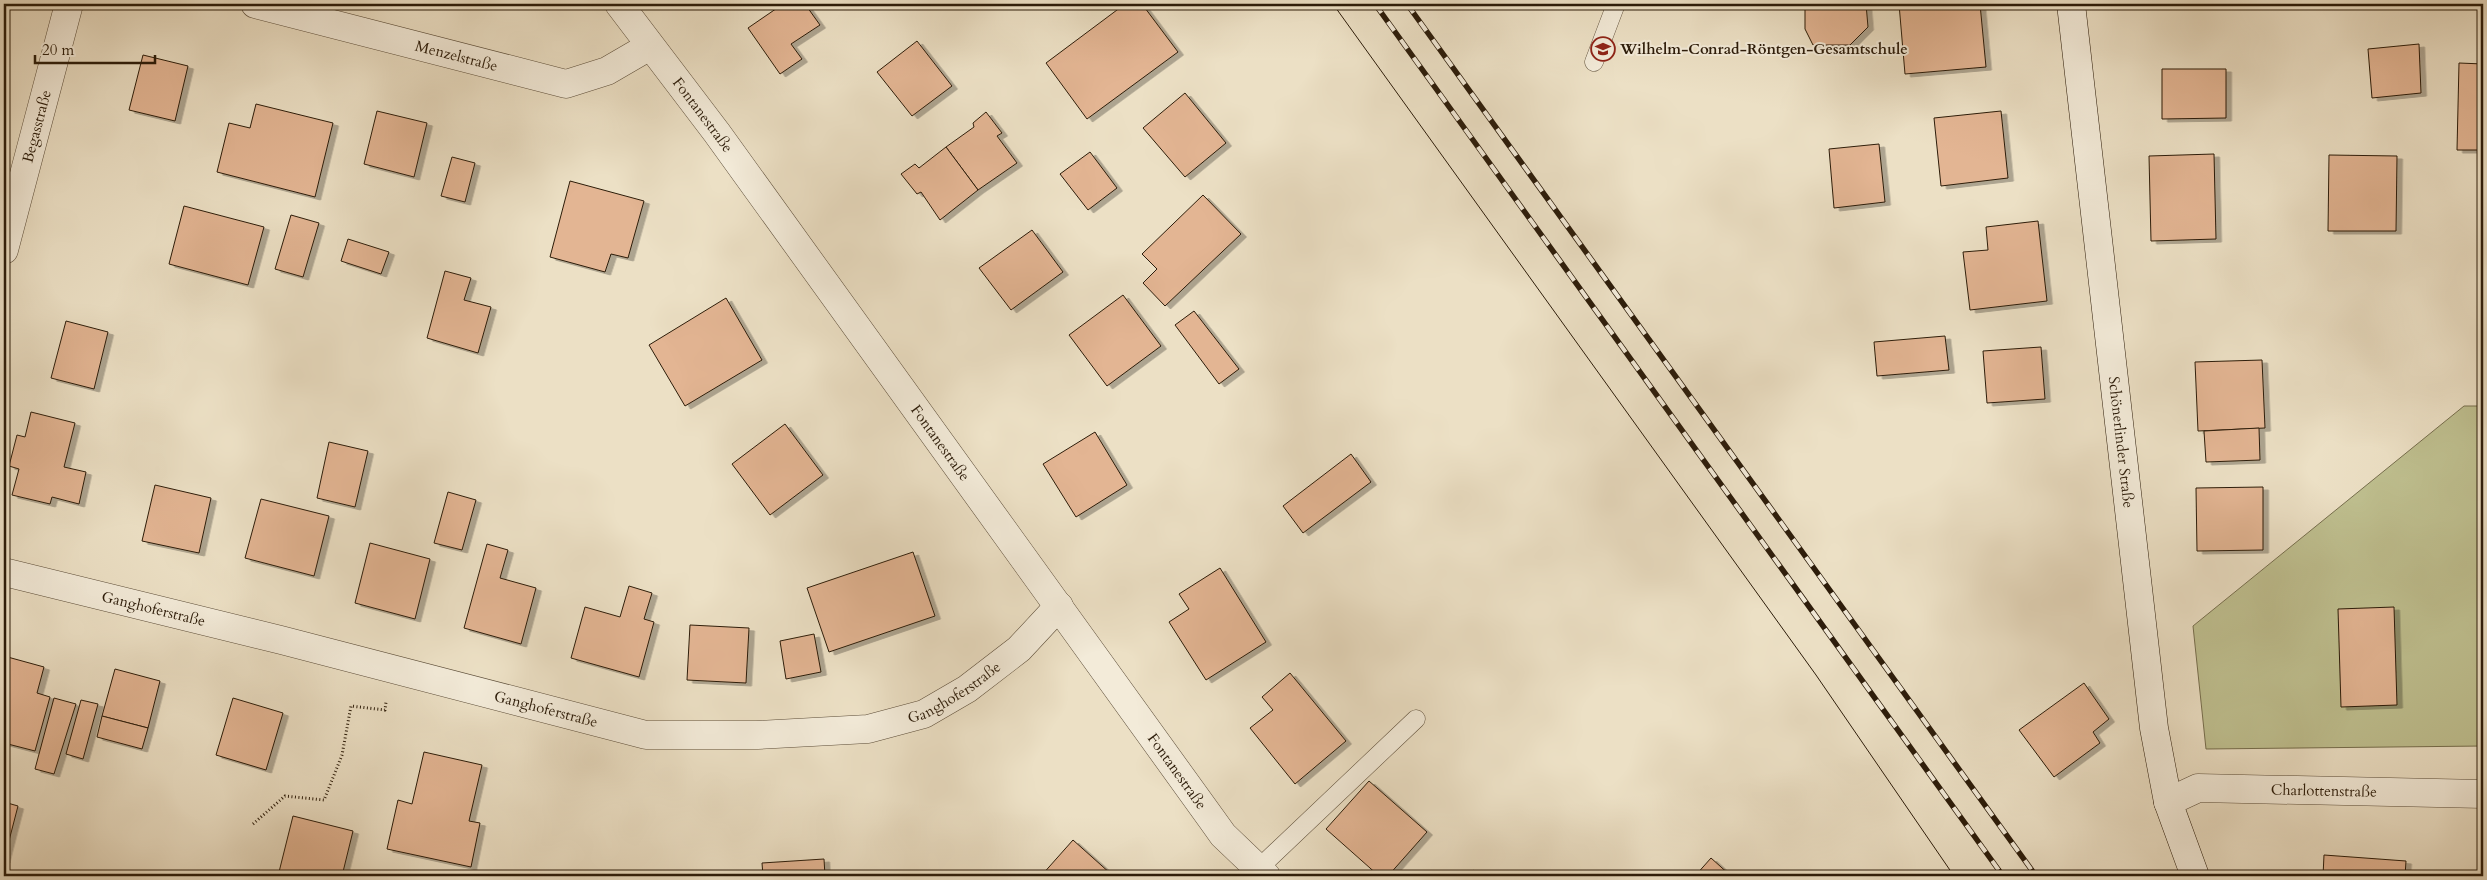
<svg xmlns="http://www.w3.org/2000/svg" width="2487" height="880" viewBox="0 0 2487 880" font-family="Cardo,serif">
<defs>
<filter id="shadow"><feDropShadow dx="5.5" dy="3" stdDeviation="0" flood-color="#0004"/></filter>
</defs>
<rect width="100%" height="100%" fill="#ece0c5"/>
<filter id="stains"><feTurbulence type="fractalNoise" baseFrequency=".004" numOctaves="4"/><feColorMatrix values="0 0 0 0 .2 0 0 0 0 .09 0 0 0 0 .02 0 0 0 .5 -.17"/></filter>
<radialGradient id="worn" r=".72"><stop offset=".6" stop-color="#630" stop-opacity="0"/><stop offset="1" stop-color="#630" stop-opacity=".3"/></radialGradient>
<path fill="#bfc090" stroke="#766e4d" d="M2464 406H2483V746L2206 749 2193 626Z"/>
<g fill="#e3b593" stroke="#2c1c0a" filter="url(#shadow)">
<path d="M783 4H805L820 25 791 44 802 59 780 74 748 28Z"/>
<path d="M1125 4H1142L1178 52 1087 119 1046 63Z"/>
<path d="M1805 4H1866L1868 27 1850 45H1813L1805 29Z"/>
<path d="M1899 4H1980L1986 67 1905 74Z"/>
<path d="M917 41 952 86 912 116 877 72Z"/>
<path d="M2419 44 2421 93 2372 98 2368 49Z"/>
<path d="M143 55 188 66 175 121 129 110Z"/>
<path d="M2459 63 2483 64V150H2457Z"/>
<path d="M2162 69H2226V118L2162 119Z"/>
<path d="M1185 93 1226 143 1185 177 1143 128Z"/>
<path d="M256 104 333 123 315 197 217 172 229 123 250 128Z"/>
<path d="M377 111 427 123 414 177 364 164Z"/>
<path d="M2001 111 2008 178 1941 186 1934 118Z"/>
<path d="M986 112 1002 133 997 136 1017 163 978 190 946 147 974 127 973 123Z"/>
<path d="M1879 144 1885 202 1834 208 1829 149Z"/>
<path d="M946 147 978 190 940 220 921 192 917 194 901 174 915 164 919 168Z"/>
<path d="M1090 152 1117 188 1088 210 1060 174Z"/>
<path d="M2214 154 2216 239 2151 241 2149 156Z"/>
<path d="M2329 155 2397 156 2396 231H2328Z"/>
<path d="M452 157 475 163 465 202 441 196Z"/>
<path d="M570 181 644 201 628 258 611 254 605 272 550 257Z"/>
<path d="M1203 195 1241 234 1165 306 1143 283 1157 269 1142 254Z"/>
<path d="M184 206 264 227 248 285 169 264Z"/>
<path d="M291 215 319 223 303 277 275 269Z"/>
<path d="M2038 221 2047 301 1970 310 1963 252 1988 250 1986 227Z"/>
<path d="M1032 230 1063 272 1011 310 979 268Z"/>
<path d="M348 239 389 252 381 274 341 261Z"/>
<path d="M445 271 471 278 464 300 491 307 478 353 427 338Z"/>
<path d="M1123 295 1161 346 1107 386 1069 335Z"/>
<path d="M726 298 762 360 685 406 649 345Z"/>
<path d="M1194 311 1239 369 1219 384 1175 325Z"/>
<path d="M66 321 108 332 94 389 51 378Z"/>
<path d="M1945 336 1949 370 1877 376 1874 342Z"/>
<path d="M2041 347 2045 399 1987 403 1983 351Z"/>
<path d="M2262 360 2265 428 2198 431 2195 362Z"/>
<path d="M31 412 75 423 64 467 86 472 79 504 52 497 50 504 12 495 19 469 9 466 17 435 25 437Z"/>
<path d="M785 424 823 475 770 515 732 464Z"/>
<path d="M2259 428 2260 460 2206 462 2204 431Z"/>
<path d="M1095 432 1127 485 1076 517 1043 464Z"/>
<path d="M329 442 368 451 355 507 317 498Z"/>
<path d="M1351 454 1371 482 1303 533 1283 506Z"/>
<path d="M155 485 211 498 199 553 142 541Z"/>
<path d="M2263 487V550L2197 551 2196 488Z"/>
<path d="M448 492 476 500 462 550 434 543Z"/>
<path d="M261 499 329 516 314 576 245 558Z"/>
<path d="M370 543 430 559 415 619 355 603Z"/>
<path d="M487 544 508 550 500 578 536 588 521 644 464 628Z"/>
<path d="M913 552 935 616 829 652 807 588Z"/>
<path d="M1220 568 1266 642 1206 680 1169 622 1189 609 1179 594Z"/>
<path d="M629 586 652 593 644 619 654 622 639 677 571 658 585 607 620 617Z"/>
<path d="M2394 607 2397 705 2341 707 2338 609Z"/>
<path d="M690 625 749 628 746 683 687 680Z"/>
<path d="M814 634 821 672 786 679 780 641Z"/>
<path d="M4 656 44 667 37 693 50 697 35 751 4 743Z"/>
<path d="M115 669 160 681 148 728 102 716Z"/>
<path d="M1290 673 1346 741 1295 784 1250 728 1273 710 1262 697Z"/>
<path d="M2084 683 2109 719 2093 732 2100 743 2054 777 2019 730Z"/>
<path d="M54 698 76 704 54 774 35 769Z"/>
<path d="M233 698 283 713 266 770 216 755Z"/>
<path d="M81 700 98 704 83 759 66 754Z"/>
<path d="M102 716 148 728 142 749 97 737Z"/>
<path d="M424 752 482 765 469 821 480 823 471 867 387 849 398 800 412 804Z"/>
<path d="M1369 781 1427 832 1388 876H1379L1326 829Z"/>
<path d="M4 802 18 806 4 860Z"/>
<path d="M293 816 353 831 342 876H278Z"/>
<path d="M1073 840 1111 874 1110 876H1041Z"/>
<path d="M2324 855 2406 861 2405 876H2323Z"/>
<path d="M1711 858 1731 876H1695Z"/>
<path d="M824 859 825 876H763L762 863Z"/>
<path d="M1474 870 1480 876H1467Z"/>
</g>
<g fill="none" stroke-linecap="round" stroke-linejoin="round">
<g stroke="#5c4d39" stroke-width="19">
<g id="lane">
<path d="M1594 62 1616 4"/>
<path d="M1258 869 1416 719"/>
</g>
</g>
<g stroke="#5c4d39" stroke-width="29">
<g id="street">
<path id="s1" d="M255 4 566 84 607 71 650 46"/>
<path id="s2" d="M619 4 717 133 1213 821 1223 835 1266 876"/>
<path id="s3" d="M4 250 69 4"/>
<path id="s4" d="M4 572 281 640 646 735H757L868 729 924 714 967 689 1019 649 1059 606"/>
<path id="s5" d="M2168 802 2198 788 2483 794"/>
</g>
</g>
<g stroke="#2c1c0a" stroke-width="29">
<g id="secondary">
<path id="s6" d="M2071 4 2154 728 2168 802 2195 876"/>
</g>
</g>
<path stroke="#2c1c0a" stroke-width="3" stroke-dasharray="1 2.5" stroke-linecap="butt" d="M253 824 285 796 324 800 342 755 351 706 385 710 386 702"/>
<use href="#lane" stroke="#f3ebd9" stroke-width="18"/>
<use href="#street" stroke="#f3ebd9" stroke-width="28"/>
<use href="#secondary" stroke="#f3ebd9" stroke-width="28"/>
<path stroke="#2c1c0a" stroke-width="1" d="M1333 4 1816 675 1954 876"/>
<g stroke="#2c1c0a" stroke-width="5.5">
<g id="rail">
<path d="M1375 4 2003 876"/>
<path d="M1407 4 2036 876"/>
</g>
</g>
<use href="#rail" stroke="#f3ebd9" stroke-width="4" stroke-dasharray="11" stroke-linecap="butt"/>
</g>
<defs>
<g id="school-ring" transform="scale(1.25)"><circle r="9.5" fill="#f3ebd9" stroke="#8f2418" stroke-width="1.5"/><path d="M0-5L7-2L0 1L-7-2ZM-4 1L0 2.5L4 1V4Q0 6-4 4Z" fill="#8f2418"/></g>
</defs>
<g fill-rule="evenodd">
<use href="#school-ring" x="1603" y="49"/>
</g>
<g text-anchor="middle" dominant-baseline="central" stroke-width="4" stroke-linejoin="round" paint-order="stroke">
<g font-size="15" font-weight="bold" fill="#2c1c0a" stroke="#f3ebd9" text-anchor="start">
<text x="1620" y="49">Wilhelm-Conrad-Röntgen-Gesamtschule</text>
</g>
<g font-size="15" fill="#2c1c0a" stroke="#f3ebd9">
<text stroke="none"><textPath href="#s1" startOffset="208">Menzelstraße</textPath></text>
<text stroke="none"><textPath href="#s2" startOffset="139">Fontanestraße</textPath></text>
<text stroke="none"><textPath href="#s3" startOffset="128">Begasstraße</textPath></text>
<text stroke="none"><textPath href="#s2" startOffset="544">Fontanestraße</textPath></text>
<text stroke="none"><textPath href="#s6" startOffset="441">Schönerlinder Straße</textPath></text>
<text stroke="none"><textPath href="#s4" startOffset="154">Ganghoferstraße</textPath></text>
<text stroke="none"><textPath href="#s4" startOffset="979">Ganghoferstraße</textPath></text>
<text stroke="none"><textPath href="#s4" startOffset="559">Ganghoferstraße</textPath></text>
<text stroke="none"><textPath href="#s2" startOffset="949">Fontanestraße</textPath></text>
<text stroke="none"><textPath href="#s5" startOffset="159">Charlottenstraße</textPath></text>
</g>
</g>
<rect width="2487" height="880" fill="none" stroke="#ece0c5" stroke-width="20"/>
<rect x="5" y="5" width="2477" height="870" fill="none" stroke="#2c1c0a" stroke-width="2.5"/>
<rect x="10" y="10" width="2467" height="860" fill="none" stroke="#2c1c0a"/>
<path d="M35 55v8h120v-8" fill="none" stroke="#2c1c0a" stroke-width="2.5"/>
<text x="42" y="55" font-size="15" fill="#2c1c0a" stroke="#f3ebd9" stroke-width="4" paint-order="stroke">20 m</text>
<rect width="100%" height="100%" filter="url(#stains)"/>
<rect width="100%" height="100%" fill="url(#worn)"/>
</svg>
